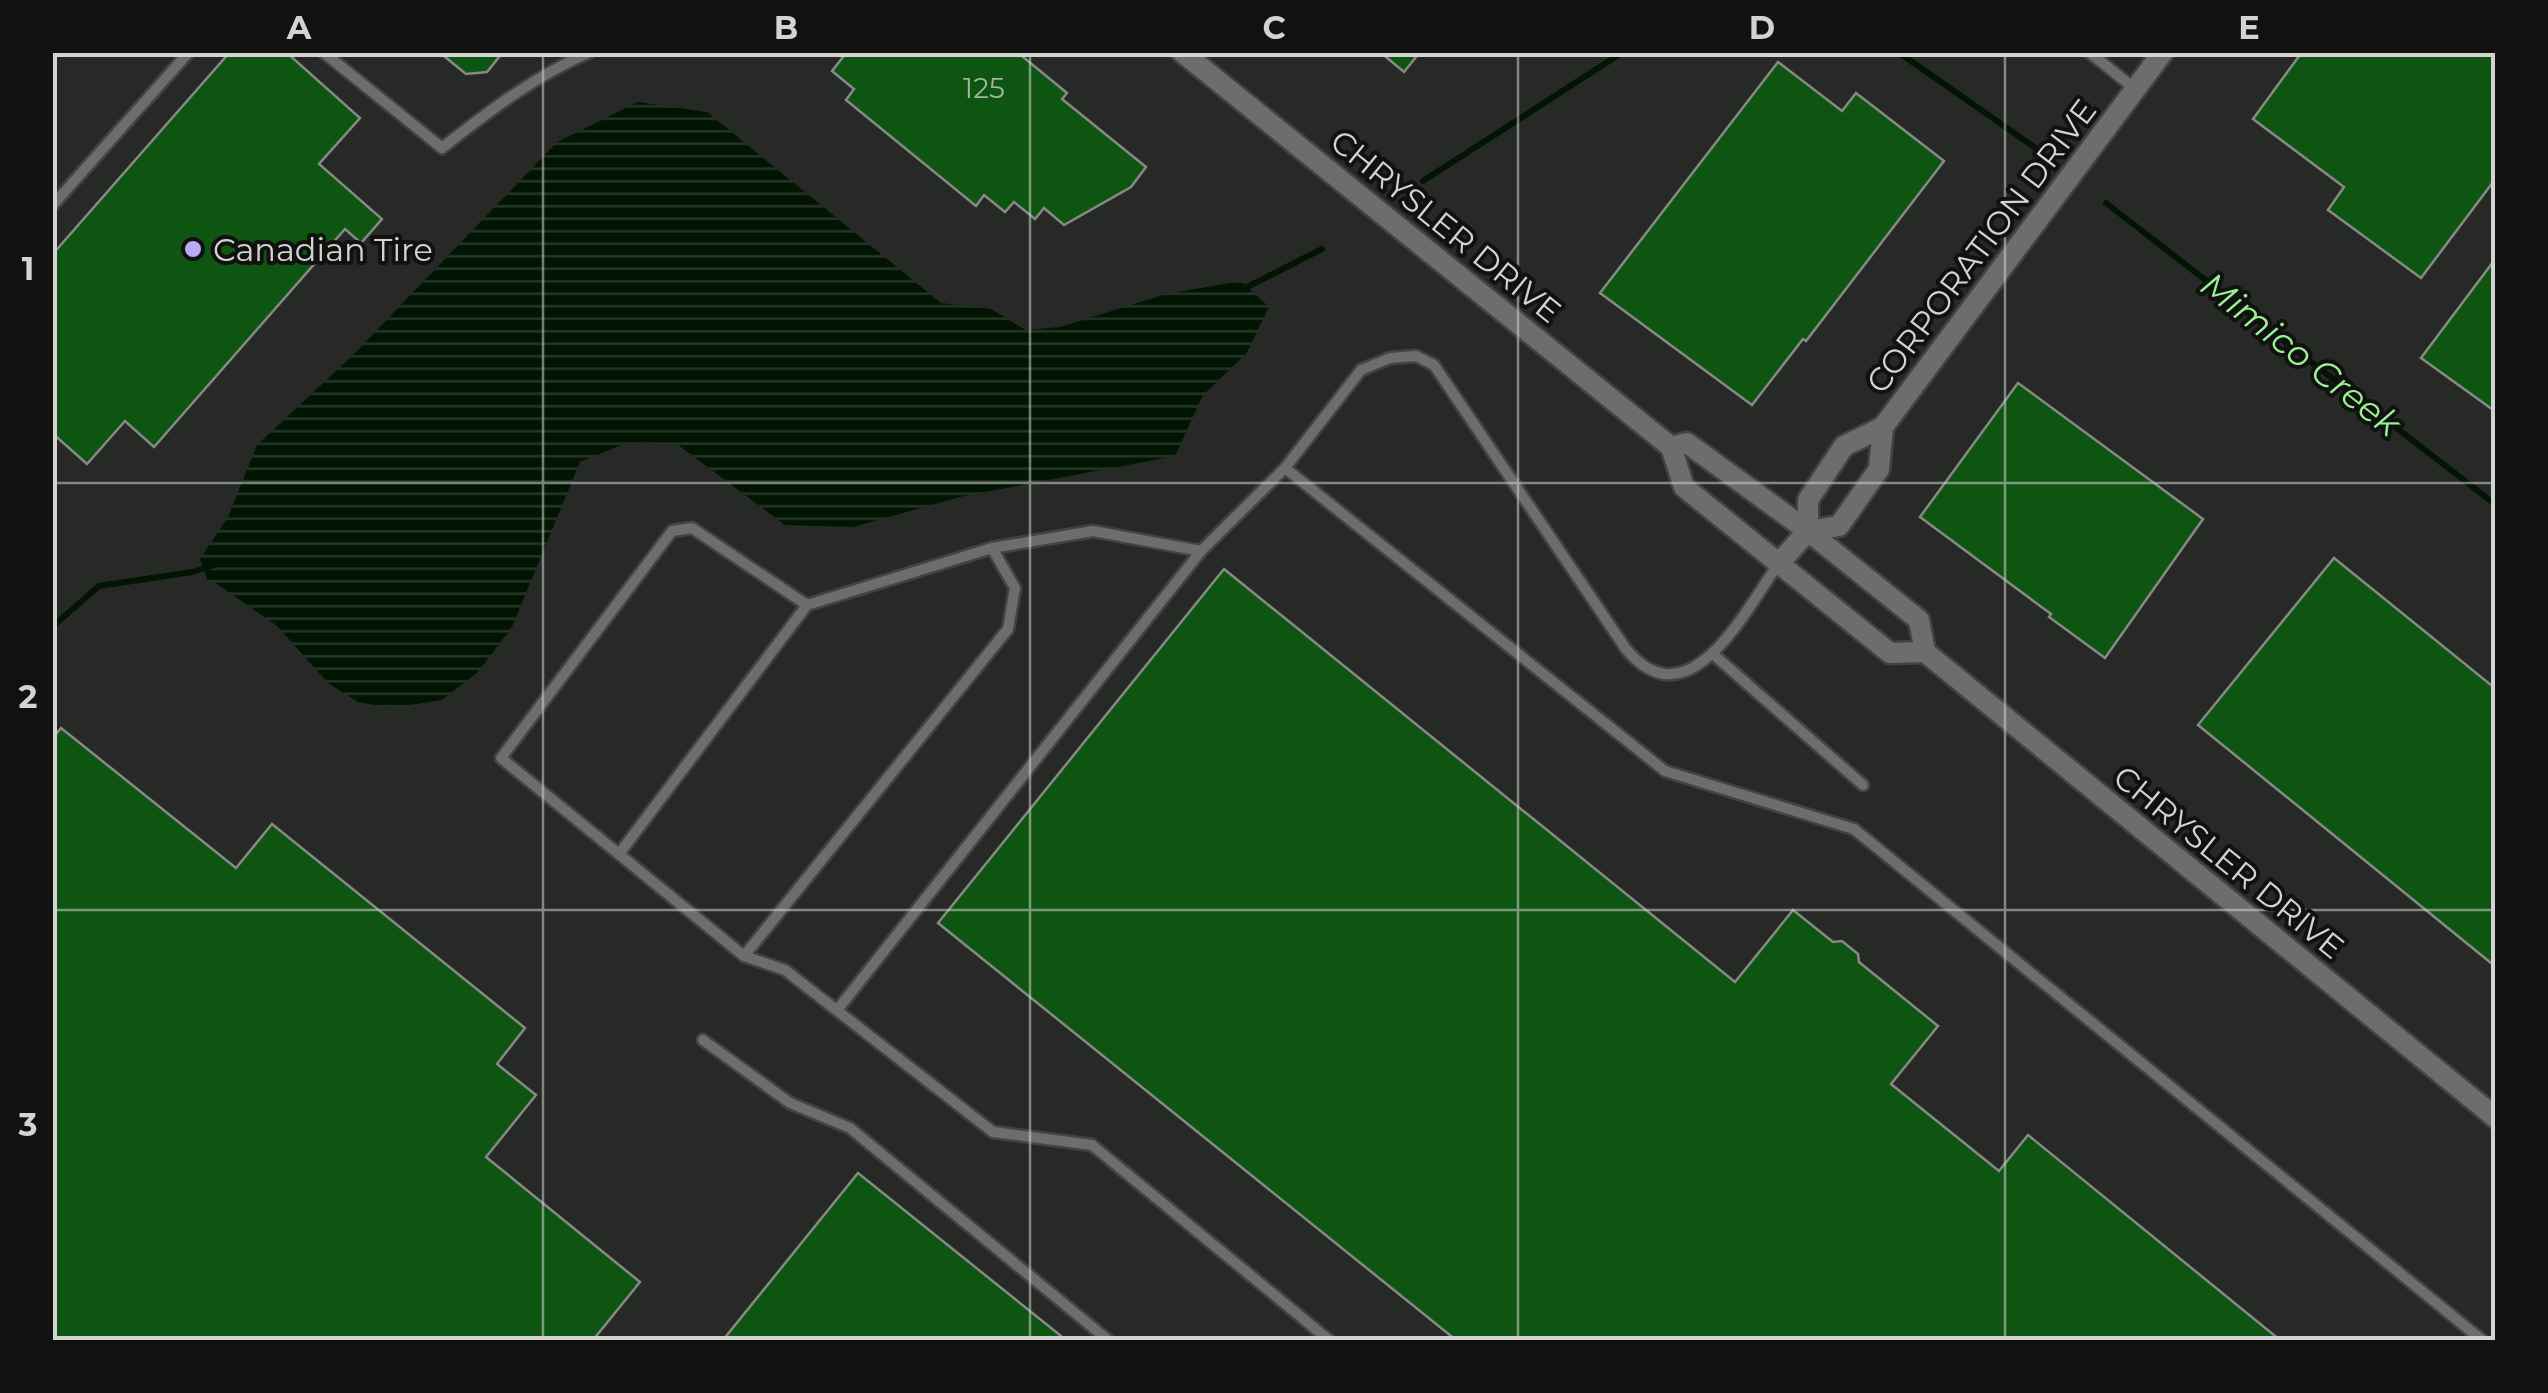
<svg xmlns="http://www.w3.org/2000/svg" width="2548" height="1393" viewBox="0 0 2548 1393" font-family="Montserrat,sans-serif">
<defs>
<pattern id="water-rules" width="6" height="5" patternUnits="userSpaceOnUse" patternTransform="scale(2.5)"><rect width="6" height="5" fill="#021502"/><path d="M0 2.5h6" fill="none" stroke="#263626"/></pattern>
</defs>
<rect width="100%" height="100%" fill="#272927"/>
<path fill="url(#water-rules)" d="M638 102 707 112 941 303 991 309 1026 330 1060 327 1166 294 1241 281 1269 307 1246 354 1203 395 1175 456 964 496 853 527 785 525 678 445 629 442 580 462 512 627 478 672 442 700 391 708 358 702 328 683 277 626 214 582H208L200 559 228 517 257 445 352 356 557 142Z"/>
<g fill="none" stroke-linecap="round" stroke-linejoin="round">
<g stroke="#021502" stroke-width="6">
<path d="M1898 52 2037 149"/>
<path d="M1423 181 1623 52"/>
<path d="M2106 203 2496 505"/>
<path d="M1243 289 1322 249"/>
<path d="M52 627 99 586 192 572 212 566"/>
</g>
</g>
<g fill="#0e5511" stroke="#878987" stroke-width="2.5">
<path d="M230 52H286L360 118 319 164 382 219 361 243 345 229 154 447 125 421 87 464 52 433V255Z"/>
<path d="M439 52H503L487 72 466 74Z"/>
<path d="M847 52H1017L1067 93 1062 99 1146 167 1131 187 1064 225 1044 208 1035 219 1014 202 1005 212 984 195 976 206 846 100 854 89 832 71Z"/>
<path d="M1380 52H1420L1404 72Z"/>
<path d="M2302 52H2496V178L2421 278 2328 210 2344 187 2253 119Z"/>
<path d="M1778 62 1842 111 1856 93 1944 161 1806 341 1803 339 1752 405 1600 293Z"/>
<path d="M2496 258V412L2421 358Z"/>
<path d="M2018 383 2203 519 2105 658 2049 617 2051 614 1920 517Z"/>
<path d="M2334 558 2496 689V967L2198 725Z"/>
<path d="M1224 569 1735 982 1793 910 1833 942 1842 941 1858 954 1859 962 1938 1026 1891 1084 1999 1171 2028 1135 2280 1340H1456L938 923Z"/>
<path d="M61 728 236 868 272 824 525 1028 497 1064 536 1095 486 1157 640 1282 593 1340H52V739Z"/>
<path d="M858 1173 1066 1340H723Z"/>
</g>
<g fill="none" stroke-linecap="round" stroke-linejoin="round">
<g stroke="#424442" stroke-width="15">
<g id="service">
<path d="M323 52 442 148C489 111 535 76 590 52"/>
<path d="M2089 52 2135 89"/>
<path d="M52 206 189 52"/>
<path d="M1285 468 1665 771 1854 829 2482 1340"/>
<path d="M1201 551 1093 531 992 548 807 605 692 528 672 531 501 758 744 956 785 970 993 1132 1092 1145 1329 1340"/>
<path d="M1713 654 1863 785"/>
<path d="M619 854 807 605"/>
<path d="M744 956 1008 629 1015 588 992 548"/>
<path d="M838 1009 1201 551 1285 468 1361 370 1390 358 1416 356 1434 365 1626 649C1689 725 1746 609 1779 563"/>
<path d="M703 1040 790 1103 850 1128 1108 1340"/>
</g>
</g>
<g stroke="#424442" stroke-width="25">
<g id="tertiary">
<path d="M1182 52 1671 447 1684 487 1890 653 1925 652"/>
<path d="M1671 447 1687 443 1808 531 1919 620 1925 652 2496 1118"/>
<path d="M1808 531V500L1844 446 1883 427 2163 52"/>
<path d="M1780 562 1808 531 1839 526 1879 469 1883 427"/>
</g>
</g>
<use href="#service" stroke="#6c6e6c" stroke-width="10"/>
<use href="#tertiary" stroke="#6c6e6c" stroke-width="20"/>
</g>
<path fill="none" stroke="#d2d3d2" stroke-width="2.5" stroke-opacity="0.55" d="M543 52V1340M1030 52V1340M1518 52V1340M2005 52V1340M52 483H2496M52 910H2496"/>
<circle fill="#baaaf6" stroke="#111110" stroke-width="4" cx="193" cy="249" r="10"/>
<g text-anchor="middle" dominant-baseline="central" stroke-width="8" stroke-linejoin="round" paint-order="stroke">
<g font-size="28" fill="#a1b4a2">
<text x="984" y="88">125</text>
</g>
<g font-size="32" fill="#d2d3d2" stroke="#111110">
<text transform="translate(1446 226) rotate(39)">CHRYSLER DRIVE</text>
<text transform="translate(1981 246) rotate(-53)">CORPORATION DRIVE</text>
<text transform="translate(2229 862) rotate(39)">CHRYSLER DRIVE</text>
</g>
<g font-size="32" fill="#d2d3d2" stroke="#111110" text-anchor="start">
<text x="213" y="249">Canadian Tire</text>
</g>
<g font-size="35" font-style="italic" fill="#99f195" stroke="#111110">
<text transform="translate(2301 354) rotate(38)">Mimico Creek</text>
</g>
</g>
<rect width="2548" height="1393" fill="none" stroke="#111110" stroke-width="110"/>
<rect x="55" y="55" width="2438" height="1283" fill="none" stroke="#d2d3d2" stroke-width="4"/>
<g font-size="32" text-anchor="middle" font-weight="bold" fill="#d2d3d2">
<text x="299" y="39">A</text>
<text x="786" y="39">B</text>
<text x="1274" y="39">C</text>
<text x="1762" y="39">D</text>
<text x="2249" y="39">E</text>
<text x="28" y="280">1</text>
<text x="28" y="708">2</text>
<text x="28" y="1136">3</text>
</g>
</svg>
